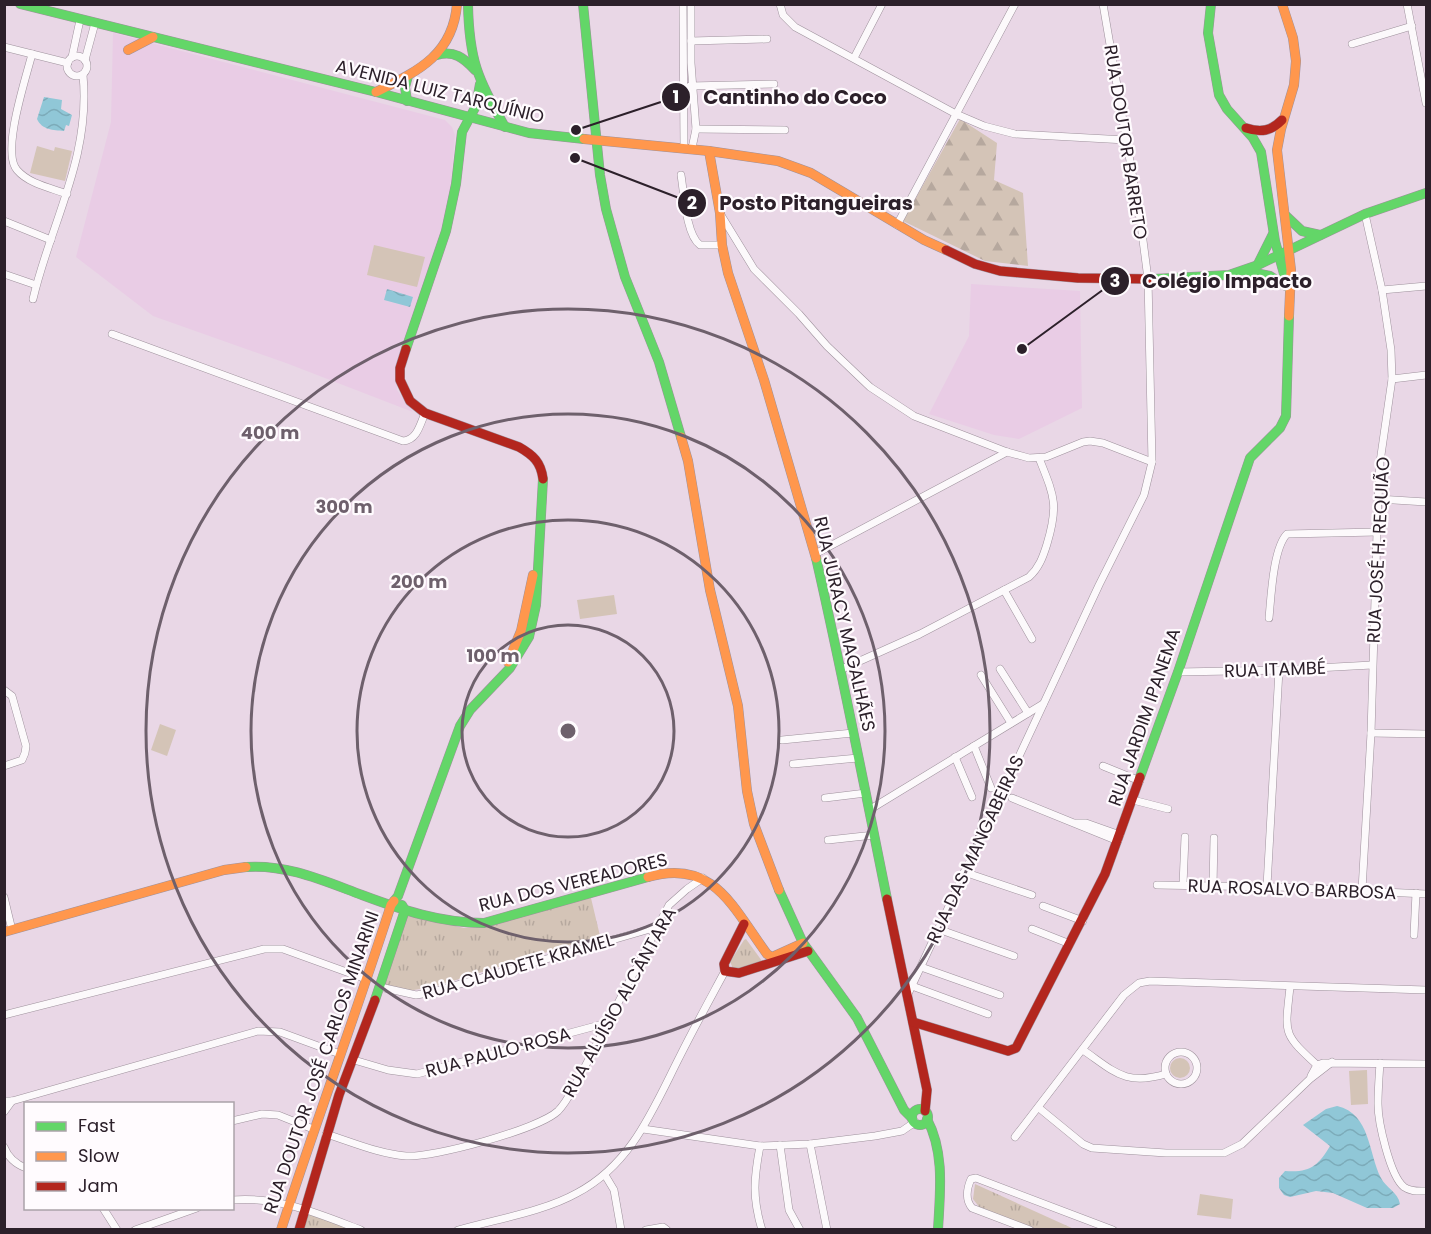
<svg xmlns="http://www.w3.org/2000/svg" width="1431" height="1234" viewBox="0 0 1431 1234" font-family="Poppins,sans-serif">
<defs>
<pattern id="forest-firs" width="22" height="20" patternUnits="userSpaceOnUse" patternTransform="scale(1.5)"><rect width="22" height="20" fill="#d4c4b7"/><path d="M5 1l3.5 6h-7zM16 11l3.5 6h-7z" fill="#b6a89e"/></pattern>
<pattern id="park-tufts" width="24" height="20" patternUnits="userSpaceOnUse" patternTransform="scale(1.5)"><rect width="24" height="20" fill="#d4c4b7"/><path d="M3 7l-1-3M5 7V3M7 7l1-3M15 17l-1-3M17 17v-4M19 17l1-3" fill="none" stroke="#b6a89e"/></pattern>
<pattern id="water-waves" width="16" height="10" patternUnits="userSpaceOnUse" patternTransform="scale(1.5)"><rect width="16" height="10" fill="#90c7d7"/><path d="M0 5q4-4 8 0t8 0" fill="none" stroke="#7cabb9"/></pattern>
</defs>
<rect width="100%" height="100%" fill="#e9d7e6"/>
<g fill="#e9cce5">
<path d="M113 33 445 120 452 127 455 135 450 194 444 225 396 365 397 390 413 412 286 363 153 316 76 257 111 122Z"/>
<path d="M971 284 1080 291 1082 408 1019 439 994 435 929 414 969 336Z"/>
</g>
<g fill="#d4c4b7">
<path d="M37 146 54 151 55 147 72 151 65 181 30 173Z"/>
<path d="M374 245 425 257 417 287 367 275Z"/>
<path d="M614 595 617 614 580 619 577 600Z"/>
<path d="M160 724 176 730 167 756 151 750Z"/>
<circle cx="1180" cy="1068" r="10"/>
<path d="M1367 1070 1368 1104 1351 1105 1349 1071Z"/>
<path d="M1200 1194 1233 1199 1231 1219 1197 1215Z"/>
</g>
<path fill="url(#forest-firs)" d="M960 119 997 143 994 180 1023 193 1028 266 985 261 903 221Z"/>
<g fill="url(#park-tufts)">
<path d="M591 898 600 936 433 987 407 991 380 988 406 914 464 928 483 927 514 916Z"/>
<path d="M746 939 762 961 734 970 730 962 744 940Z"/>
<path d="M975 1184 1074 1229H1036L980 1208 973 1199Z"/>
<path d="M305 1212 354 1229H305L302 1227Z"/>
</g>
<g fill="url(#water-waves)">
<path d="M44 97 62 100 61 109 72 115 69 126 66 125 64 131C53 130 42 130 37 119Z"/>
<path d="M387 289 413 297 410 307 384 300Z"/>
<path d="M1337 1106C1371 1114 1368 1153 1381 1178 1386 1188 1398 1192 1400 1204L1393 1208H1367L1333 1193 1316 1191 1290 1197 1284 1195 1279 1188V1178L1285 1171C1310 1173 1318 1166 1330 1146L1303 1125 1326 1109Z"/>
</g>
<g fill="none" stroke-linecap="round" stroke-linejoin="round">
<g stroke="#9e919c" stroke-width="8">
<g id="street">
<path d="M683 4 684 148"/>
<path d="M691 4V63L696 129 692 148"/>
<path d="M780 4 783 15 795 27 956 114 984 126 1015 134 1126 140"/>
<path d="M1407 4 1426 103"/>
<path d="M691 41 767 39"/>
<path d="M1352 44 1412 26"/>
<path d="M4 47 68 63"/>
<path d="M32 54C26 78 1 152 17 170 29 184 51 188 67 194"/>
<circle cx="77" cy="66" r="10"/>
<path d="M72 57 80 20"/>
<path d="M854 58 882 4"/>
<path d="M85 60 95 23"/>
<path d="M690 86 774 84"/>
<path d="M696 129 785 130"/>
<path d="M681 175C684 193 686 235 700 245H722"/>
<path d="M721 215 754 269 799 314 827 346 870 387 914 416 1007 452 1029 458 1046 457 1083 442 1090 441 1103 443 1152 462"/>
<path d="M4 221 51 240"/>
<path d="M897 225 1015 4"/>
<path d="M4 274 36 285"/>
<path d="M1382 290 1426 286"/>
<path d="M33 299C51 222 91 158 83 75"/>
<path d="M112 334 403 441C417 440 420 425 425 413"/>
<path d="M1392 379 1426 375"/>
<path d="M1378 499 1426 502"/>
<path d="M815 554 1007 452"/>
<path d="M1004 590 1032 639"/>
<path d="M1269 618C1271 598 1273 548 1287 534L1377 532"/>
<path d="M842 669 920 634 1029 577C1039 568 1043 557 1047 544 1059 504 1054 496 1039 458"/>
<path d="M1000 669 1028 713"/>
<path d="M1178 672 1279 670 1372 665"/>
<path d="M981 675 1011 723"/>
<path d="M4 690 12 696 26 746 25 753 22 760 4 766"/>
<path d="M1371 733 1426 734"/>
<path d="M782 740 853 733"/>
<path d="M974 746 991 788"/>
<path d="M955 757 972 797"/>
<path d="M793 764 858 758"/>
<path d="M1103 766 1140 781"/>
<path d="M825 798 866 793"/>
<path d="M1012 798 1118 841"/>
<path d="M1133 800 1168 809"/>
<path d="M869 810 1043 704"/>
<path d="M1076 823H1086L1120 835"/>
<path d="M828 840 874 835"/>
<path d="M964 872 1032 895"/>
<path d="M1157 885 1278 887 1426 894"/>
<path d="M1183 885 1185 837"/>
<path d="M1213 886 1214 838"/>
<path d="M1267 886 1279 670"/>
<path d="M1362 890 1371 733 1378 499 1380 462 1392 379 1391 350 1382 290 1365 214"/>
<path d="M4 897 12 930"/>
<path d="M1043 906 1083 921"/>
<path d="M938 929 1014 956"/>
<path d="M1032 929 1070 944"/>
<path d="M1414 935 1416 893"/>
<path d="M921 967 1000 995"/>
<path d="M912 986 988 1014"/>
<path d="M380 987 416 995 429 993 657 927"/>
<path d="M1290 987C1285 1034 1282 1033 1317 1065"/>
<path d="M908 994 1099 585 1144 495 1152 462 1148 279 1141 225 1103 4"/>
<path d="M4 1015 264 949H283L366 979"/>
<path d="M1083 1050C1115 1072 1125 1086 1166 1074"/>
<circle cx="1181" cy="1068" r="16"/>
<path d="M354 1060 388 1070 417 1074 607 1023"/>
<path d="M1380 1063C1379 1077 1378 1091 1378 1104 1378 1122 1390 1176 1404 1187 1411 1192 1419 1191 1426 1191"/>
<path d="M1311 1076 1317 1065 1323 1063 1426 1064"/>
<path d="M4 1101H12L258 1031 280 1032 340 1054"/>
<path d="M1039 1108 1083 1144 1092 1148 1166 1153H1224L1242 1144 1310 1079 1332 1062"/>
<path d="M4 1112 12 1101"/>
<path d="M232 1121 262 1114 278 1115 313 1129"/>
<path d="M643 1129 760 1146 810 1144 875 1136 902 1131 915 1122"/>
<path d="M326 1134C352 1142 379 1154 406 1156 433 1158 539 1129 558 1111 567 1102 572 1090 578 1080L669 905 687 889 703 878"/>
<path d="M1015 1137 1124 995 1139 983 1150 981 1426 990"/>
<path d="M810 1144 827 1230"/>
<path d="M780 1145 789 1210 800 1230"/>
<path d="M760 1146C754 1178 752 1197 762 1230"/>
<path d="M4 1147C8 1157 15 1164 26 1168"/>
<path d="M605 1175 614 1190 621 1230"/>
<path d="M232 1200C278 1196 319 1214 361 1230"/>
<path d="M103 1208 117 1230"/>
<path d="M135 1230 197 1208"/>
<path d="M458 1230C496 1219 543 1212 577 1193 632 1164 653 1109 680 1056 694 1028 710 999 725 971"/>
<path d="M646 1230 663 1227 667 1230"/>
<path d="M1030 1230 972 1208C965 1200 967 1188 971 1179L976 1178 1113 1230"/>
</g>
</g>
<g stroke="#9e919c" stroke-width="10">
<g id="fast">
<path d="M20 4 376 92 529 133 584 139"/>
<path d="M468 4C469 60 478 80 505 127"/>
<path d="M583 4 600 175 606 209 625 277 659 362 681 437"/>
<path d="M1211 4 1208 33 1219 95 1227 109 1253 138 1261 152 1275 241 1284 274 1290 286"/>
<path d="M437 55C454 50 464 58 475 70"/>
<path d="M407 101 405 87 408 76"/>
<path d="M1285 215 1302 231 1320 235"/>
<path d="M1258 264 1273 234"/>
<path d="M1245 271 1270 276 1286 286"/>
<path d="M1153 279 1229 275 1258 265 1365 214 1426 193"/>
<path d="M406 349 446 231 456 184 462 132 476 106 480 84"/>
<path d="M816 558C842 671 864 785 887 899"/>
<path d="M1140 777 1178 672 1250 458 1280 428 1286 416 1289 316"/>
<path d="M246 867C287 864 324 881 362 895 402 910 441 923 484 923L648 877"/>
<path d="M779 890 803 943 857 1018 904 1110 912 1118"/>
<path d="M394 901 398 896 460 726 470 710 510 668 529 637 536 605 543 479"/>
<path d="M375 1000 405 910 402 905"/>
<circle cx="920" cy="1117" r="8"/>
<path d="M927 1119C945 1153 940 1192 938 1230"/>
</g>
</g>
<g stroke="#9e919c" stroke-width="10">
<g id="slow">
<path d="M1282 4 1293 38 1296 61 1294 85 1281 129 1277 150 1291 270 1289 316"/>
<path d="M128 50 153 37"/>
<path d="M376 92C418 71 453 55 457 4"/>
<path d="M584 139 709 151 778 161 811 173 924 240 946 250"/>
<path d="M709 151 720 213 722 245 728 273 764 380 816 558"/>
<path d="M681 437 688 461 710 590 738 706 747 791 754 824 779 890"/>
<path d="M508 662 521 631 533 575"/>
<path d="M648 877C714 858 733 908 767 954L772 957 803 943"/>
<path d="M4 932 224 870 246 867"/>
<path d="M281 1230C316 1121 356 1014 391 905L394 901"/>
</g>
</g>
<g stroke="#9e919c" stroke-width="10">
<g id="jam">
<path d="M1246 128C1261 133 1271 131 1282 120"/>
<path d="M946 250 975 264 1000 271 1078 278 1153 279"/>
<path d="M406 349 400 368V380L410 401 425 413 519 447C533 455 541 462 543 479"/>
<path d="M887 899 927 1090 925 1111"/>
<path d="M744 924 724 964 725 971 739 973 808 951"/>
<path d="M913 1022 1008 1051 1016 1048 1105 874 1140 777"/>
<path d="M299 1230 339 1095 375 1000"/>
</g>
</g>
<use href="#street" stroke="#fcf9fb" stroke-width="7"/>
<use href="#fast" stroke="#63d668" stroke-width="9"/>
<use href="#slow" stroke="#ff974d" stroke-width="9"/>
<use href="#jam" stroke="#b3261e" stroke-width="9"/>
</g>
<g fill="none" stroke="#6e606c" stroke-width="3">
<circle cx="568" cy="731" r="106"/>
<circle cx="568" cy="731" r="211"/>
<circle cx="568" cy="731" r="317"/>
<circle cx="568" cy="731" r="422"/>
</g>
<g text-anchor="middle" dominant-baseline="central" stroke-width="4.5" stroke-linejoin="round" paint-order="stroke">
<g font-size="18" fill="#2c202a" stroke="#fffbfe">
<text transform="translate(440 91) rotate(14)">AVENIDA LUIZ TARQUÍNIO</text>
<text transform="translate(1126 142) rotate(81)">RUA DOUTOR BARRETO</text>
<text transform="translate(1378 550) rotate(-87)">RUA JOSÉ H. REQUIÃO</text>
<text transform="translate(845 624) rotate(77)">RUA JURACY MAGALHÃES</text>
<text transform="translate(1275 669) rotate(-2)">RUA ITAMBÉ</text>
<text transform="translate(1144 717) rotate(-71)">RUA JARDIM IPANEMA</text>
<text transform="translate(975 849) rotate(-65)">RUA DAS MANGABEIRAS</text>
<text transform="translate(573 882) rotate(-14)">RUA DOS VEREADORES</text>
<text transform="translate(1292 889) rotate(2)">RUA ROSALVO BARBOSA</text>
<text transform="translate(518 966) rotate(-16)">RUA CLAUDETE KRAMEL</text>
<text transform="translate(619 1002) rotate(-61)">RUA ALUÍSIO ALCÂNTARA</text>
<text transform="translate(498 1052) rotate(-15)">RUA PAULO ROSA</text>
<text transform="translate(321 1062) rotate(-71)">RUA DOUTOR JOSÉ CARLOS MINARINI</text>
</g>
</g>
<circle cx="568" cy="731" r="9" fill="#6e606c" stroke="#fffbfe" stroke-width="3"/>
<g font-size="18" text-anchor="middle" font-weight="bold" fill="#6e606c" stroke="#fffbfe" stroke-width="4.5" stroke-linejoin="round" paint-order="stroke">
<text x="270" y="439">400 m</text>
<text x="344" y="513">300 m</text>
<text x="419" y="588">200 m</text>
<text x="493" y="662">100 m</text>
</g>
<path fill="none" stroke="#2c202a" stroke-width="2" d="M576 130L676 97M575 158L692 203M1022 349L1115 281"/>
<g fill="#2c202a" stroke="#fffbfe" stroke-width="2">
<circle cx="576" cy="130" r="6"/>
<circle cx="575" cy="158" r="6"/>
<circle cx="1022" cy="349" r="6"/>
<circle cx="676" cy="97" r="15"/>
<circle cx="692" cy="203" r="15"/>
<circle cx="1115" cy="281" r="15"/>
</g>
<g font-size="18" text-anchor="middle" font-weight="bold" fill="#fff">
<text x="676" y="103">1</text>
<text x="692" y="209">2</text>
<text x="1115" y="287">3</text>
</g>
<g font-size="20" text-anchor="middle" font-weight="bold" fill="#2c202a" stroke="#fffbfe" stroke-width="4.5" stroke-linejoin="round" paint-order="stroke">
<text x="795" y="104">Cantinho do Coco</text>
<text x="816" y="210">Posto Pitangueiras</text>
<text x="1227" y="288">Colégio Impacto</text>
</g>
<rect width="1431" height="1234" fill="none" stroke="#2c202a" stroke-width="12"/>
<rect x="24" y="1102" width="210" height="108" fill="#fffbfe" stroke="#aba3a9" stroke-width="1.5"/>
<rect x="36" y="1122" width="30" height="9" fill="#63d668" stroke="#aba3a9" stroke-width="1.5"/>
<text x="78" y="1132" font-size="18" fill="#2c202a">Fast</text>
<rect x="36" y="1152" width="30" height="9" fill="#ff974d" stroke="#aba3a9" stroke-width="1.5"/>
<text x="78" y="1162" font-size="18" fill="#2c202a">Slow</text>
<rect x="36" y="1182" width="30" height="9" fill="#b3261e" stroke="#aba3a9" stroke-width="1.5"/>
<text x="78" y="1192" font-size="18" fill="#2c202a">Jam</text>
</svg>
